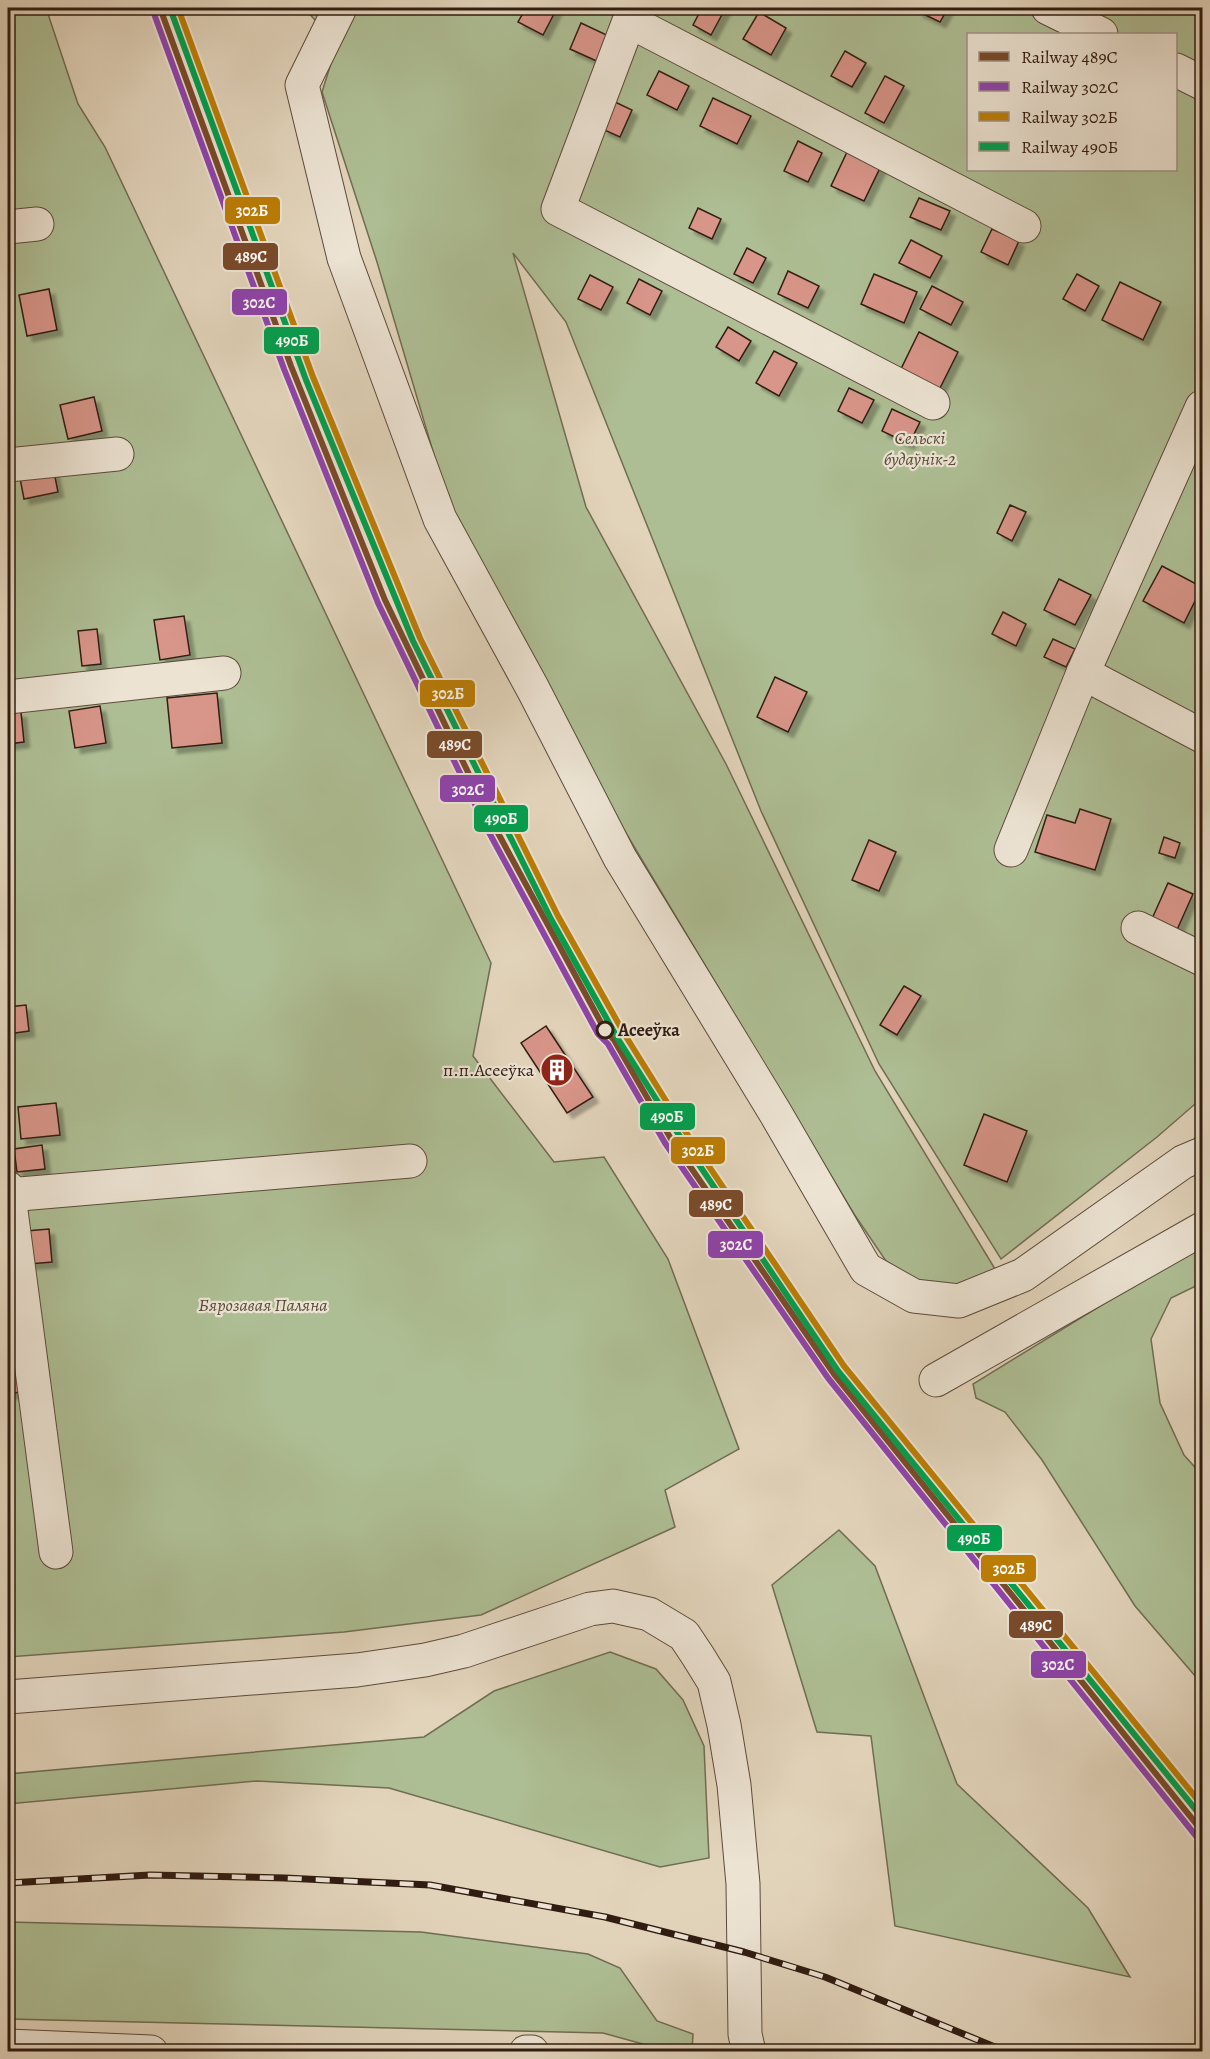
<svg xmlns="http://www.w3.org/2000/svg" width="1210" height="2059" viewBox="0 0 1210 2059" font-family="Alegreya,serif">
<defs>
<filter id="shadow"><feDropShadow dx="5.5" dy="5.5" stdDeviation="1.5" flood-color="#0004"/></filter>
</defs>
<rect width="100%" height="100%" fill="#e2d4bb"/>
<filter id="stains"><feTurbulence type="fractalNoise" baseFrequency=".00333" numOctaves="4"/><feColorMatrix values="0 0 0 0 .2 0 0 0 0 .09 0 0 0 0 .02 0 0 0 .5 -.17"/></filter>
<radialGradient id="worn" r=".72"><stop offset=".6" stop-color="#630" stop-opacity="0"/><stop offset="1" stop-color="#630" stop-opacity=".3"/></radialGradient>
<g fill="#aebe94" stroke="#706d53" stroke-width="1.5" fill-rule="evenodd">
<path d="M8 8H46L78 104 105 147 491 963 473 1056 554 1162 604 1157 668 1259 739 1449 665 1490 675 1527 481 1615 344 1632 8 1657Z"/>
<path d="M304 8H1202V1098L1157 1137 1001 1259 879 1064 761 811 566 322 513 253 586 507 726 764 875 1071 995 1269 958 1285 922 1283 886 1261 854 1214 587 768 447 499 377 262 322 92 337 44ZM968 34H1176V170H968Z"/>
<path d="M1202 1248V1283L1171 1298 1151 1339 1160 1403 1184 1455 1202 1475V1684L1135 1606 1042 1460 1005 1412 976 1398 973 1384 1136 1284Z"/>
<path d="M839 1530 875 1566 957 1784 1088 1908 1130 1977 895 1926 871 1736 817 1732 772 1585Z"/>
<path d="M610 1652 656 1669 683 1700 704 1746 709 1858 660 1867 389 1788 257 1781 8 1804V1774L424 1737 494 1691Z"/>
<path d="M8 1922 421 1932 588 1954 620 1968 657 2021 693 2034 692 2051H668L603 2033 8 2019Z"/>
</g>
<g fill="#d89589" stroke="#311c12" stroke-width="1.5" filter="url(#shadow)">
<path d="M526 8H552L556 10 543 35 518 22Z"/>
<path d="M702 8 725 9 711 35 693 25Z"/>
<path d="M919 8H948L940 22 917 11Z"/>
<path d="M759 12 786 28 771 55 743 39Z"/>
<path d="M581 23 613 38 601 63 570 49Z"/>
<path d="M845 51 866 63 852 87 831 76Z"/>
<path d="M659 71 689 86 677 110 647 95Z"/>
<path d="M885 76 904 86 884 123 865 113Z"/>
<path d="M713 98 751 116 737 144 700 126Z"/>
<path d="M615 102 632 110 620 137 602 129Z"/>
<path d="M798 141 822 153 808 182 784 171Z"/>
<path d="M848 150 881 166 864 201 831 186Z"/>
<path d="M919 198 950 211 941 230 910 217Z"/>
<path d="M698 208 721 219 712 239 689 228Z"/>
<path d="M992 229 1019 241 1008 265 981 252Z"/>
<path d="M911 240 942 256 930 278 899 263Z"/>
<path d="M747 248 766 258 753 283 734 274Z"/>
<path d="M788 271 819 286 808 308 778 294Z"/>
<path d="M874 274 917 292 904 323 861 304Z"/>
<path d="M1077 274 1099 286 1085 311 1063 299Z"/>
<path d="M590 275 613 287 601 310 578 299Z"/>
<path d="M639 279 662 291 650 315 627 303Z"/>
<path d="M1120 282 1161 302 1143 340 1102 320Z"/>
<path d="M932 286 963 302 951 325 920 309Z"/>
<path d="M49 289 57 330 27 336 19 295Z"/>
<path d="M728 327 751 341 739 361 716 347Z"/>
<path d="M919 332 958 352 938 392 899 373Z"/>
<path d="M774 351 797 363 779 396 756 383Z"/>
<path d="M849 388 874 400 862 423 838 411Z"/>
<path d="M94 397 102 431 68 439 60 405Z"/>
<path d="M892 409 920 422 909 444 882 431Z"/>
<path d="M53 467 58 492 24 499 19 473Z"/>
<path d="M1010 505 1026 512 1012 541 997 533Z"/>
<path d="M1162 566 1202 587 1184 623 1143 601Z"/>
<path d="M1059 579 1091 595 1075 625 1044 610Z"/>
<path d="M1003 612 1026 624 1016 646 992 634Z"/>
<path d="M184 616 190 655 160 660 154 620Z"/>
<path d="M97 629 101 664 82 666 78 631Z"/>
<path d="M1053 639 1075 649 1066 667 1044 657Z"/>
<path d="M775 677 807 692 788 732 757 717Z"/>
<path d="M217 693 222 743 172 748 167 698Z"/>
<path d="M100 706 106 743 75 748 69 711Z"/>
<path d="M21 712 24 742 8 744V713Z"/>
<path d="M1080 809 1111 819 1095 870 1035 852 1047 815 1075 823Z"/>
<path d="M1164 837 1180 843 1175 858 1159 853Z"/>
<path d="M869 840 896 852 879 891 852 880Z"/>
<path d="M1168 883 1193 894 1176 932 1151 921Z"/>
<path d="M904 986 921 996 897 1035 880 1025Z"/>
<path d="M26 1005 29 1031 8 1034V1007Z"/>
<path d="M546 1026 593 1097 567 1113 521 1043Z"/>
<path d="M56 1103 60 1135 21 1139 18 1107Z"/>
<path d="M984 1114 1027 1131 1007 1182 964 1165Z"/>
<path d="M42 1145 45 1169 17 1172 14 1149Z"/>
<path d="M49 1229 52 1262 29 1264 26 1231Z"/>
<path d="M17 1365 20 1392 8 1394V1366Z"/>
</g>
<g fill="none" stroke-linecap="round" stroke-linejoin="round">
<g stroke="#5d4a3c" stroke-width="35">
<g id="minor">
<path d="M340 8 302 85 344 258 440 519 533 689 620 858 776 1114 866 1269 914 1296 959 1301 1023 1275 1183 1162 1202 1154"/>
<path d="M1048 8 1101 34"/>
<path d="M1176 70 1202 83"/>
<path d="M8 227 37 224"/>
<path d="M933 403 558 209 629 21 1024 226"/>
<path d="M8 465 117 454"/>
<path d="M1083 673 1202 407"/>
<path d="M8 697 224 673"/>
<path d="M1011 850 1083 673 1202 736"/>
<path d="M1138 928 1202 959"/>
<path d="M8 1188 56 1552"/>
<path d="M8 1195 410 1161"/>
<path d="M936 1380 1202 1229"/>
<path d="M8 1697 357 1670 425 1660 464 1651 590 1609 613 1606 649 1614 684 1635 698 1656 714 1682 724 1725 734 1785 743 1884 745 2034 749 2052"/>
<path d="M8 2046 151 2052"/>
<path d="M526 2052H532"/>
</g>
</g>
<use href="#minor" stroke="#ece3d3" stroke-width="33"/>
<g stroke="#311c12" stroke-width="7">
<path id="rail" d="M8 1883 150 1875 285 1878 430 1885 605 1917 744 1952 825 1977 1007 2052"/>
</g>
<use href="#rail" stroke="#ece3d3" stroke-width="4.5" stroke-dasharray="14" stroke-linecap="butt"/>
<g stroke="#ece3d3" stroke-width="10">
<path id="rail-1" d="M160 8 291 366 385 600 492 822 605 1030 614 1040 671 1139 834 1374 1202 1831"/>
</g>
<g stroke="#ece3d3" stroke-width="10">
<path id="rail-2" d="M153 11 284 369 378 603 485 825 598 1034 608 1044 665 1143 828 1378 1196 1836"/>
</g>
<g stroke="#ece3d3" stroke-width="10">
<path id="rail-3" d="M178 8 313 377 420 638 558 916 625 1035 683 1128 844 1366 1202 1805"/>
</g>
<g stroke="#ece3d3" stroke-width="10">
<path id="rail-4" d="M171 11 306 380 413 641 551 919 618 1039 677 1132 838 1371 1196 1810"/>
</g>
<use href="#rail-1" stroke="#7a4b2a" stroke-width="6"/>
<use href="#rail-2" stroke="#8e44ad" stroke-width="6"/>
<use href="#rail-3" stroke="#bc7d05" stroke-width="6"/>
<use href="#rail-4" stroke="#029f4e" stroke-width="6"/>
</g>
<defs>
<g id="building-disc" transform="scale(1.725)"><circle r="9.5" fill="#8f2418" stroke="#ece3d3"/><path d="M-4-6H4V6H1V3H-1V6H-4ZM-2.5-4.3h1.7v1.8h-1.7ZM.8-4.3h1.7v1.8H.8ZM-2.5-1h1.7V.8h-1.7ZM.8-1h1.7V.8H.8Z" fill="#fff"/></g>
</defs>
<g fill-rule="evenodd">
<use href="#building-disc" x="557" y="1070"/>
</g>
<circle fill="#ece3d3" stroke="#311c12" stroke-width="3" cx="605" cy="1030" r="8"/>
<g text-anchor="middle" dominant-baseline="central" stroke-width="4.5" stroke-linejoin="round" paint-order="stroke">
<g font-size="18" font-style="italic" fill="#564d39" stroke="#ece3d3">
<text x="920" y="438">Сельскі<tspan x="920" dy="21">будаўнік-2</tspan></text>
<text x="263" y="1305">Бярозавая Паляна</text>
</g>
<g font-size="18" font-weight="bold" fill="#311c12" stroke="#ece3d3" text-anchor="start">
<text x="618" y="1030">Асееўка</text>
</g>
<g font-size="18" fill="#311c12" stroke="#ece3d3" text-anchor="end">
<text x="534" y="1070">п.п.Асееўка</text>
</g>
</g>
<g stroke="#ece3d3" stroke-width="2">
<rect x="224" y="196" width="57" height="29" rx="6" fill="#bc7d05"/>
<rect x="222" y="242" width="57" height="29" rx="6" fill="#7a4b2a"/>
<rect x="231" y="288" width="57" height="28" rx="6" fill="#8e44ad"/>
<rect x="263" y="326" width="57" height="29" rx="6" fill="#029f4e"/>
<rect x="419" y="679" width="57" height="29" rx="6" fill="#bc7d05"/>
<rect x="426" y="730" width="57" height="29" rx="6" fill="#7a4b2a"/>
<rect x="439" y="774" width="57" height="29" rx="6" fill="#8e44ad"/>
<rect x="473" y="804" width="56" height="29" rx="6" fill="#029f4e"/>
<rect x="639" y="1102" width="57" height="29" rx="6" fill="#029f4e"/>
<rect x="670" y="1136" width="56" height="29" rx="6" fill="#bc7d05"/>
<rect x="688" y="1189" width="56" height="29" rx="6" fill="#7a4b2a"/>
<rect x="707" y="1230" width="57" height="29" rx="6" fill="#8e44ad"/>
<rect x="946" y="1524" width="57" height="28" rx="6" fill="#029f4e"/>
<rect x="980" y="1554" width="57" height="29" rx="6" fill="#bc7d05"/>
<rect x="1008" y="1610" width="56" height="29" rx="6" fill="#7a4b2a"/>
<rect x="1030" y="1650" width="57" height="29" rx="6" fill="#8e44ad"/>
</g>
<g font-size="16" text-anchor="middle" font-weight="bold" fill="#fff">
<text x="252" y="216">302Б</text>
<text x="251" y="262">489С</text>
<text x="259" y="308">302С</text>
<text x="292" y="346">490Б</text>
<text x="448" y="699">302Б</text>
<text x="455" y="750">489С</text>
<text x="468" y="795">302С</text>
<text x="501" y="824">490Б</text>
<text x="667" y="1122">490Б</text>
<text x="698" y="1156">302Б</text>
<text x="716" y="1210">489С</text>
<text x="736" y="1250">302С</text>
<text x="974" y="1544">490Б</text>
<text x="1009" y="1574">302Б</text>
<text x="1036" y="1631">489С</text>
<text x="1058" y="1670">302С</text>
</g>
<rect width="1210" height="2059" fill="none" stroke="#e2d4bb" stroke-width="30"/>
<rect x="9" y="9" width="1192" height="2041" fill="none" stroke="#311c12" stroke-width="3"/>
<rect x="15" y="15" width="1180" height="2029" fill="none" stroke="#311c12" stroke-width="1.5"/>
<rect x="967" y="33" width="210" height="138" fill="#ece3d3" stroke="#a19386" stroke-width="1.5"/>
<rect x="979" y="52" width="30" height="9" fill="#7a4b2a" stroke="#a19386" stroke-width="1.5"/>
<text x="1021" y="63" font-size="18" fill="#311c12">Railway 489С</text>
<rect x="979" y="82" width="30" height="9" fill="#8e44ad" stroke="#a19386" stroke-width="1.5"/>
<text x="1021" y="93" font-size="18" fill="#311c12">Railway 302С</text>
<rect x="979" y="112" width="30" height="9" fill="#bc7d05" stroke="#a19386" stroke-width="1.5"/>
<text x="1021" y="123" font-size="18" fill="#311c12">Railway 302Б</text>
<rect x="979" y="142" width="30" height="9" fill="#029f4e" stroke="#a19386" stroke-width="1.5"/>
<text x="1021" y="153" font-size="18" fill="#311c12">Railway 490Б</text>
<rect width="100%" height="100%" filter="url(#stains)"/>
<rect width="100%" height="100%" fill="url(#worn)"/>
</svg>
